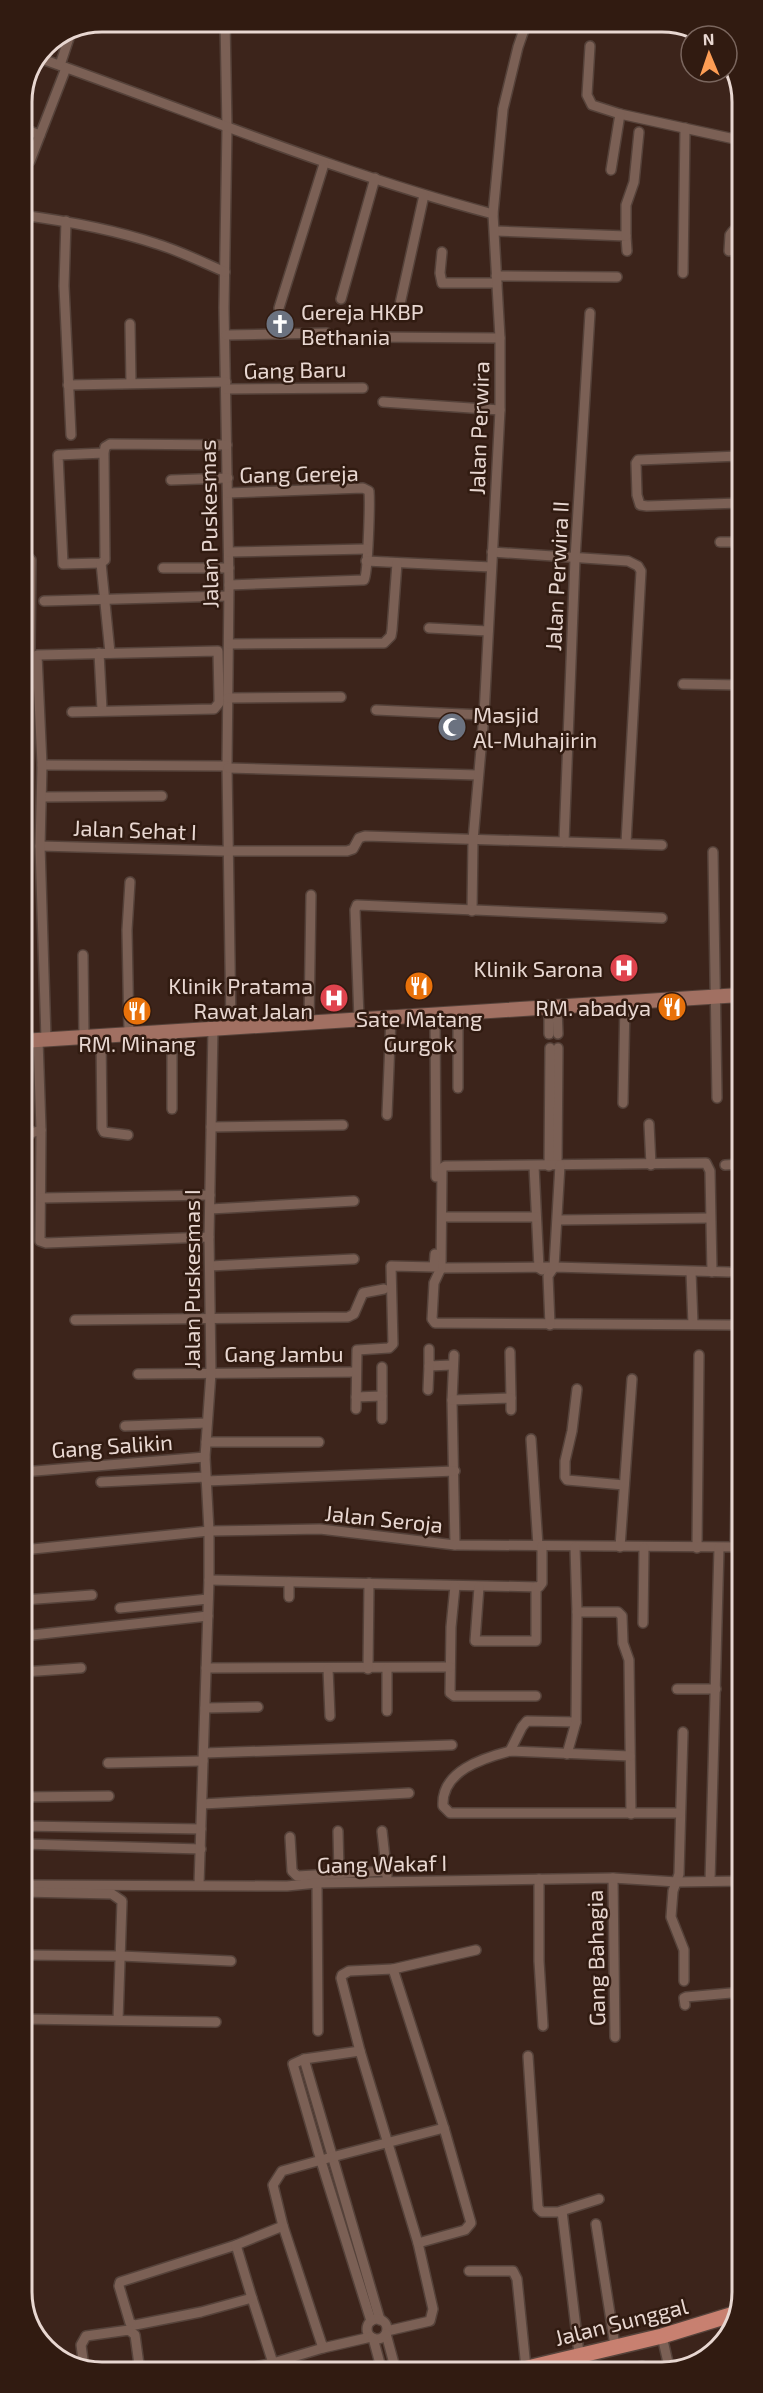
<svg xmlns="http://www.w3.org/2000/svg" width="763" height="2393" viewBox="0 0 763 2393" font-family="'Exo 2',sans-serif">
<rect width="100%" height="100%" fill="#3c241b"/>
<g fill="none" stroke-linecap="round" stroke-linejoin="round">
<g stroke="#55423a" stroke-width="12">
<g id="street">
<path d="M225 21 227 128 224 308 229 585 227 766 231 1026"/>
<path d="M590 46 587 95 592 105 620 114 739 140"/>
<path d="M39 58C190 111 337 173 493 214"/>
<path d="M60 65 69 38"/>
<path d="M21 128 40 135"/>
<path d="M21 165 30 161 66 68"/>
<path d="M611 170 620 114"/>
<path d="M21 215C67 221 112 229 157 244 180 251 202 262 225 272"/>
<path d="M66 221 64 286 71 435"/>
<path d="M495 231 626 236 627 251"/>
<path d="M626 236V205L634 182 639 132"/>
<path d="M729 251 730 235 733 231 740 230"/>
<path d="M442 252 440 273 442 283H497"/>
<path d="M21 256H24"/>
<path d="M683 273 685 128"/>
<path d="M496 276 617 277"/>
<path d="M21 285 25 288 26 293 27 444 25 449 22 450"/>
<path d="M341 299 375 178"/>
<path d="M400 304 424 195"/>
<path d="M279 308 324 164"/>
<path d="M130 324 131 383"/>
<path d="M226 335 327 333"/>
<path d="M372 337 500 338"/>
<path d="M68 385 226 382"/>
<path d="M226 389 363 388"/>
<path d="M383 402 500 410"/>
<path d="M104 453 58 455 63 564 101 563 105 560 104 453 105 447 110 444 227 445"/>
<path d="M740 456 638 460 636 463 637 495 640 505 647 506 740 503"/>
<path d="M171 480 228 478"/>
<path d="M228 493 363 488 369 491C370 503 368 574 364 580L229 585"/>
<path d="M720 542H740"/>
<path d="M22 550 31 560 27 919 22 929"/>
<path d="M229 552 366 549"/>
<path d="M492 552 628 561 638 566 641 571 626 843"/>
<path d="M366 561 491 567"/>
<path d="M101 563 110 653"/>
<path d="M163 568H229"/>
<path d="M44 601 228 596"/>
<path d="M429 628 488 631"/>
<path d="M229 644 384 643 391 636 392 630 397 563"/>
<path d="M99 653 102 710"/>
<path d="M683 684 740 685"/>
<path d="M228 698 341 697"/>
<path d="M376 710 484 715"/>
<path d="M42 765 227 766"/>
<path d="M228 768 478 775"/>
<path d="M42 797 162 796"/>
<path d="M564 842 575 559 590 313"/>
<path d="M40 846 223 851H347L353 849 359 838 365 836 662 845"/>
<path d="M713 852 717 1098"/>
<path d="M472 911 473 840 484 715 500 410V338L493 214 503 109 518 47 527 21"/>
<path d="M83 955 84 1037"/>
<path d="M738 995V1114"/>
<path d="M549 1008V1034"/>
<path d="M557 1008 558 1034"/>
<path d="M458 1012V1088"/>
<path d="M435 1014 436 1177"/>
<path d="M359 1019 355 910 357 905 662 918"/>
<path d="M309 1022 311 895"/>
<path d="M129 1033 127 930 130 882"/>
<path d="M101 1035 102 1128 104 1132 128 1135"/>
<path d="M46 1039 40 846 42 765 37 655 218 651 219 697V703L214 709 72 712"/>
<path d="M38 1040 41 1130 40 1241 46 1243 209 1237"/>
<path d="M623 1103 625 1002"/>
<path d="M172 1109V1031"/>
<path d="M387 1115 391 1017"/>
<path d="M649 1124 651 1165"/>
<path d="M211 1127 343 1125"/>
<path d="M22 1136 41 1130"/>
<path d="M557 1165 558 1048"/>
<path d="M725 1165 741 1164"/>
<path d="M534 1166 539 1268 542 1270"/>
<path d="M549 1166 550 1048"/>
<path d="M41 1198 210 1195"/>
<path d="M210 1209 354 1201"/>
<path d="M442 1217H536"/>
<path d="M559 1220 710 1218"/>
<path d="M210 1266 354 1259"/>
<path d="M441 1268 554 1267 729 1272"/>
<path d="M691 1272 693 1324"/>
<path d="M712 1272 710 1171 706 1163 445 1166 442 1168 441 1268 434 1283 432 1319 435 1323 733 1325"/>
<path d="M75 1320 348 1317 354 1314 363 1293 384 1289"/>
<path d="M550 1325 548 1276 554 1267 560 1165"/>
<path d="M429 1349V1366L452 1365"/>
<path d="M510 1352 511 1398"/>
<path d="M454 1355 452 1400 455 1545"/>
<path d="M382 1367V1419"/>
<path d="M138 1374 356 1372"/>
<path d="M577 1389 572 1431 565 1461V1477L567 1480 624 1485"/>
<path d="M428 1390 429 1366"/>
<path d="M356 1397 382 1396"/>
<path d="M452 1400 511 1398V1410"/>
<path d="M356 1409 357 1350 389 1348 393 1344 391 1266 434 1267 435 1254"/>
<path d="M125 1426 207 1423"/>
<path d="M531 1439 538 1546"/>
<path d="M206 1442H319"/>
<path d="M23 1472 205 1457"/>
<path d="M206 1481 455 1471"/>
<path d="M101 1482 206 1477"/>
<path d="M620 1547 632 1379"/>
<path d="M735 1547 739 1355"/>
<path d="M697 1548 699 1355"/>
<path d="M23 1550 209 1531 320 1529 455 1545 741 1547"/>
<path d="M209 1580 539 1587 542 1583V1546"/>
<path d="M455 1586 451 1627 450 1693 454 1696H536"/>
<path d="M479 1587 475 1641H536V1587"/>
<path d="M289 1597V1582"/>
<path d="M23 1600 92 1595"/>
<path d="M120 1608 208 1599"/>
<path d="M577 1612H618L622 1616 623 1643 629 1660 631 1814"/>
<path d="M643 1623 644 1548"/>
<path d="M23 1636 208 1616"/>
<path d="M206 1668 450 1667"/>
<path d="M328 1669 330 1716"/>
<path d="M368 1669 369 1583"/>
<path d="M387 1669V1711"/>
<path d="M23 1672 81 1668"/>
<path d="M677 1689H716"/>
<path d="M205 1708 258 1707"/>
<path d="M683 1732 679 1874 673 1891 671 1917 684 1950V1981"/>
<path d="M510 1751 522 1727 527 1721 576 1722"/>
<path d="M204 1753 452 1745"/>
<path d="M567 1754 576 1722 577 1612 575 1547"/>
<path d="M630 1756 510 1751C483 1758 441 1771 443 1806L450 1813H680"/>
<path d="M108 1763 203 1761"/>
<path d="M23 1797 109 1796"/>
<path d="M202 1804 409 1793"/>
<path d="M23 1826 201 1829"/>
<path d="M338 1831 339 1873"/>
<path d="M382 1831 387 1876"/>
<path d="M290 1837 292 1871 297 1876 386 1871"/>
<path d="M23 1844 201 1849"/>
<path d="M613 1878 615 2037"/>
<path d="M539 1879V1961L543 2026"/>
<path d="M710 1881 719 1548"/>
<path d="M317 1883 318 2031"/>
<path d="M199 1884 209 1580V1531L205 1457 211 1373 209 1237 213 1028"/>
<path d="M23 1885 287 1886 317 1883 613 1878 677 1882 742 1881"/>
<path d="M23 1892 112 1894 122 1901 118 2020"/>
<path d="M23 1955 121 1956 231 1961"/>
<path d="M393 1969 476 1950"/>
<path d="M685 2005 684 1998 686 1997 742 1992"/>
<path d="M23 2019 216 2022"/>
<path d="M360 2051 418 2243 433 2309 430 2321 387 2331"/>
<path d="M528 2056 538 2208 542 2212H558L599 2199"/>
<path d="M304 2059 380 2320"/>
<path d="M562 2211 581 2370"/>
<path d="M596 2224 615 2346"/>
<path d="M283 2226 236 2245 120 2282 119 2286 130 2323 135 2325 201 2312 252 2298 273 2363 323 2348"/>
<path d="M418 2243 465 2230 471 2223 444 2128"/>
<path d="M236 2245 252 2298"/>
<path d="M469 2271H513L517 2279 526 2368"/>
<circle cx="377" cy="2329" r="10"/>
<path d="M386 2334 396 2371"/>
<path d="M662 2336 669 2367"/>
<path d="M371 2337 323 2348 283 2226 273 2185 282 2171 332 2157 444 2128 393 1969 349 1971 342 1975 341 1978 360 2051 304 2059 293 2064 321 2161 371 2321"/>
<path d="M373 2338 382 2371"/>
<path d="M84 2367 81 2345 86 2336 129 2330 135 2335 140 2372"/>
<path d="M250 2368 273 2363"/>
<path d="M623 2370 642 2366 645 2369"/>
</g>
</g>
<g stroke="#55423a" stroke-width="16">
<path id="secondary" d="M22 1041 740 995"/>
</g>
<g stroke="#55423a" stroke-width="18">
<path id="primary" d="M519 2370 662 2336 734 2314"/>
</g>
<use href="#street" stroke="#7b6055" stroke-width="9"/>
<use href="#secondary" stroke="#a17062" stroke-width="14"/>
<use href="#primary" stroke="#c88070" stroke-width="15"/>
</g>
<defs>
<g id="church-disc" transform="scale(1.5)"><circle r="9.5" fill="#6b7280" stroke="#311b11"/><path d="M-1.2-6h2.4v3.5h3.3v2.4h-3.3V6h-2.4V-.1h-3.3v-2.4h3.3Z" fill="#fff"/></g>
<g id="mosque-disc" transform="scale(1.5)"><circle r="9.5" fill="#6b7280" stroke="#311b11"/><path d="M3.5-4.9A6 6 0 1 0 3.5 4.9A5 5 0 1 1 3.5-4.9Z" fill="#fff"/></g>
<g id="hospital-disc" transform="scale(1.5)"><circle r="9.5" fill="#e0444e" stroke="#311b11"/><path d="M-5-5h3v3.5h4V-5h3V5h-3V1.5h-4V5h-3Z" fill="#fff"/></g>
<g id="restaurant-disc" transform="scale(1.5)"><circle r="9.5" fill="#e8710a" stroke="#311b11"/><path d="M-5-6h1v4h1v-4h1v4h1v-4h1v5L-1.5 .5V6h-2V.5L-5-1ZM5-6V6H3V1.5H1.5Q1.5-4 5-6Z" fill="#fff"/></g>
</defs>
<g fill-rule="evenodd">
<use href="#church-disc" x="280" y="324"/>
<use href="#mosque-disc" x="452" y="727"/>
<use href="#hospital-disc" x="624" y="968"/>
<use href="#restaurant-disc" x="419" y="986"/>
<use href="#hospital-disc" x="334" y="998"/>
<use href="#restaurant-disc" x="672" y="1007"/>
<use href="#restaurant-disc" x="137" y="1011"/>
</g>
<g text-anchor="middle" dominant-baseline="central" stroke-width="5" stroke-linejoin="round" paint-order="stroke">
<g font-size="22" fill="#e8d7d1" stroke="#311b11" text-anchor="end">
<text x="301" y="311" text-anchor="start">Gereja HKBP<tspan x="301" dy="25">Bethania</tspan></text>
<text x="473" y="714" text-anchor="start">Masjid<tspan x="473" dy="25">Al-Muhajirin</tspan></text>
<text x="603" y="968">Klinik Sarona</text>
<text x="313" y="985">Klinik Pratama<tspan x="313" dy="25">Rawat Jalan</tspan></text>
<text x="651" y="1007">RM. abadya</text>
<text x="419" y="1018" text-anchor="middle">Sate Matang<tspan x="419" dy="25">Gurgok</tspan></text>
<text x="137" y="1043" text-anchor="middle">RM. Minang</text>
</g>
<g font-size="22" fill="#e8d7d1" stroke="#311b11">
<text transform="translate(295 369) rotate(-1)">Gang Baru</text>
<text transform="translate(478 428) rotate(-88)">Jalan Perwira</text>
<text transform="translate(299 473) rotate(-1)">Gang Gereja</text>
<text transform="translate(208 524) rotate(-91)">Jalan Puskesmas</text>
<text transform="translate(556 576) rotate(-87)">Jalan Perwira II</text>
<text transform="translate(135 829) rotate(2)">Jalan Sehat I</text>
<text transform="translate(191 1279) rotate(-90)">Jalan Puskesmas I</text>
<text x="284" y="1353">Gang Jambu</text>
<text transform="translate(112 1445) rotate(-4)">Gang Salikin</text>
<text transform="translate(384 1518) rotate(6)">Jalan Seroja</text>
<text transform="translate(382 1863) rotate(-1)">Gang Wakaf I</text>
<text transform="translate(595 1958) rotate(-91)">Gang Bahagia</text>
<text transform="translate(621 2321) rotate(-14)">Jalan Sunggal</text>
</g>
</g>
<path d="M0 0H763V2393H0ZM102 32H662A70 70 0 0 1 732 102V2292A70 70 0 0 1 662 2362H102A70 70 0 0 1 32 2292V102A70 70 0 0 1 102 32Z" fill="#311b11" fill-rule="evenodd"/>
<path fill="none" stroke="#e8d7d1" stroke-width="3" d="M102 32H662A70 70 0 0 1 732 102V2292A70 70 0 0 1 662 2362H102A70 70 0 0 1 32 2292V102A70 70 0 0 1 102 32Z"/>
<g transform="translate(709 54) rotate(358)"><circle r="28" fill="#311b11" stroke="#7a665e" stroke-width="1.5"/>
<path d="M0-4.5L10 22L0 15L-10 22Z" fill="#fd9d54"/>
<text y="-9" font-size="16" font-weight="bold" text-anchor="middle" fill="#e8d7d1">N</text>
</g>
</svg>
